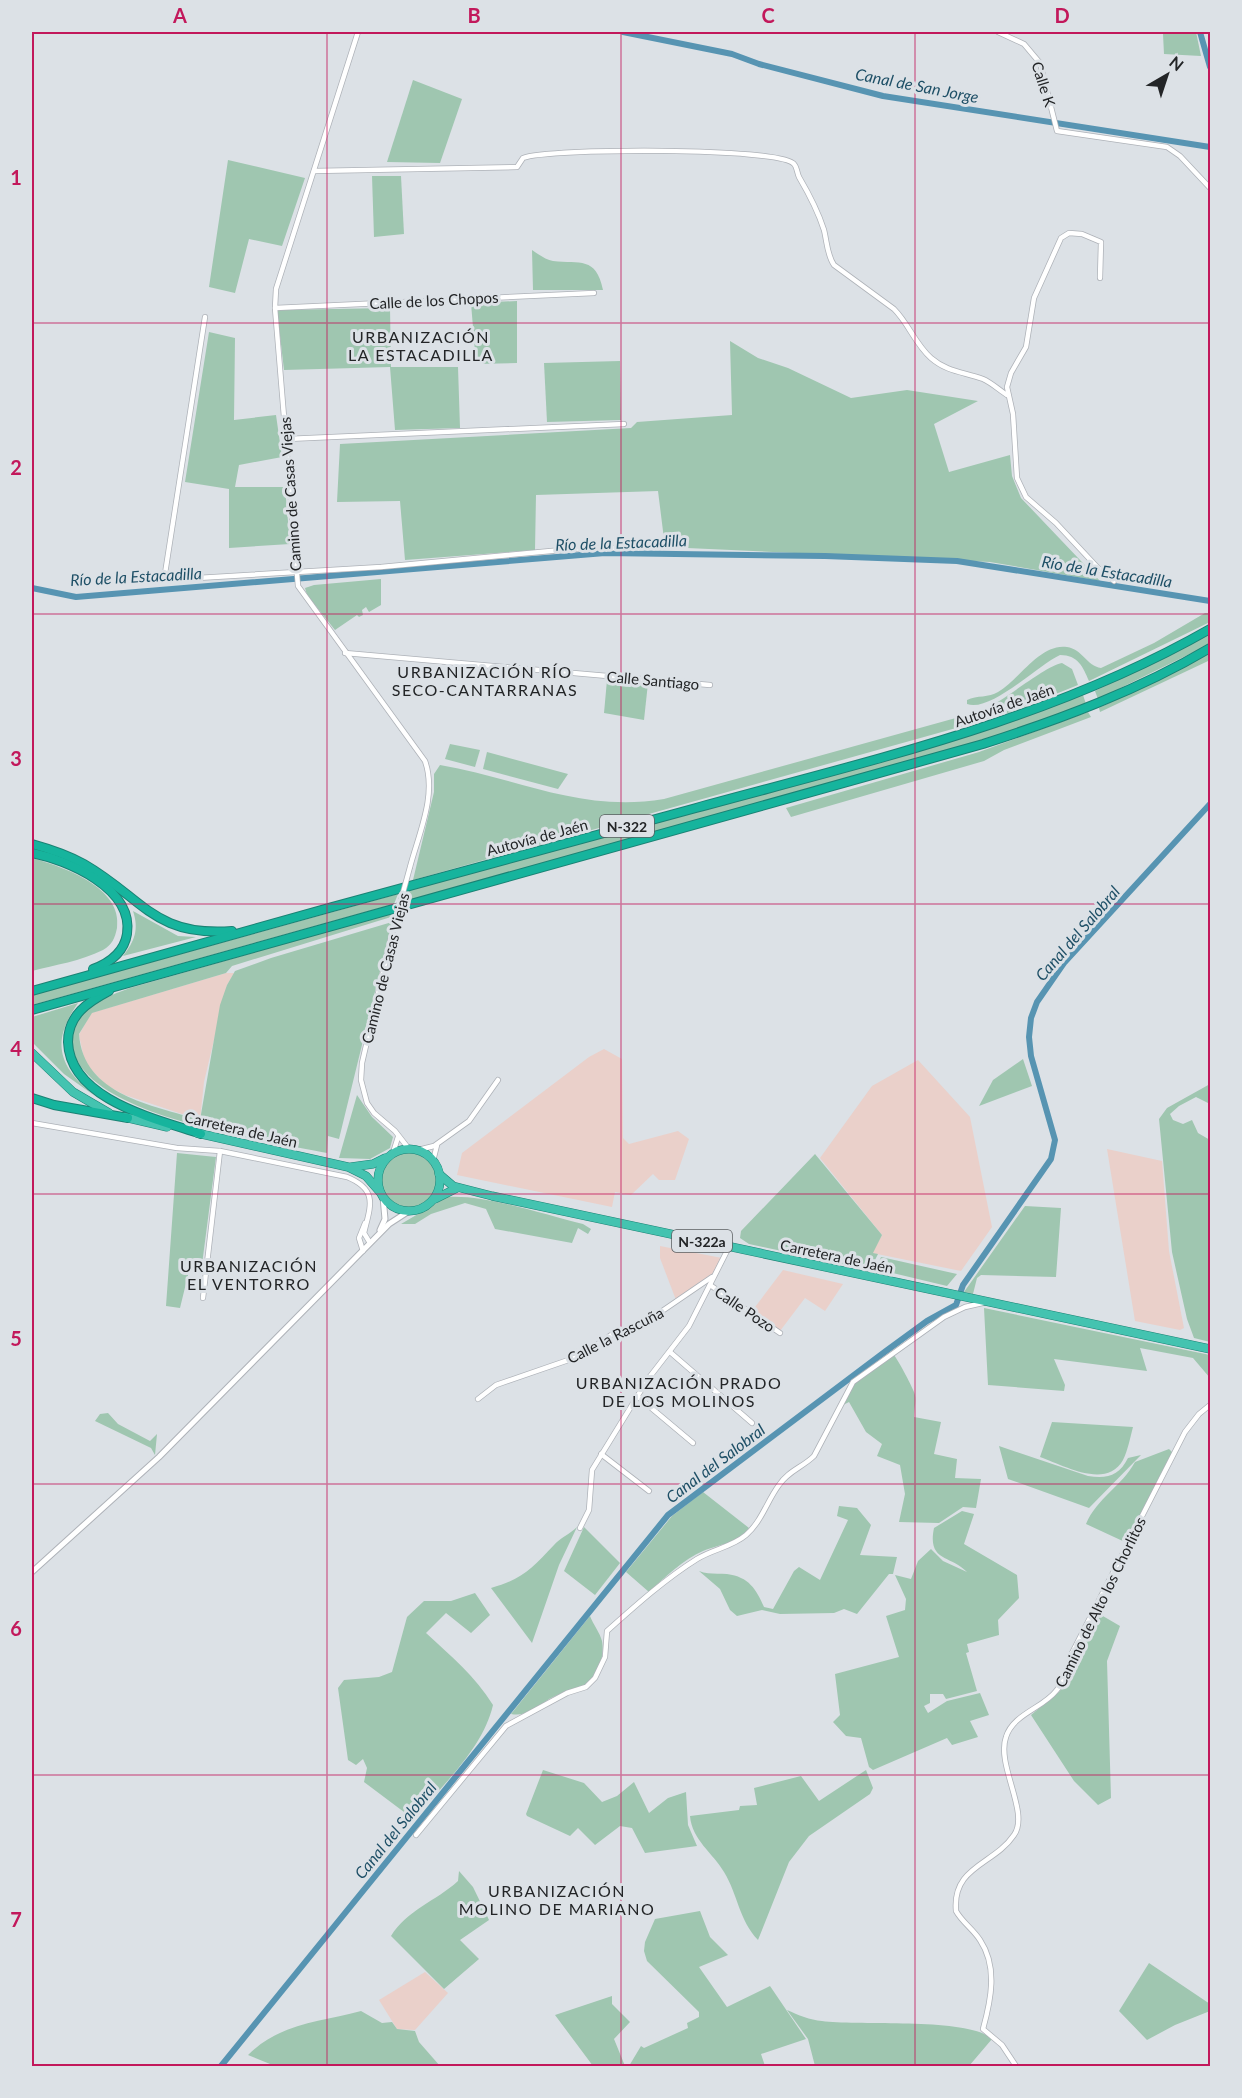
<svg xmlns="http://www.w3.org/2000/svg" width="1242" height="2098" viewBox="0 0 1242 2098" font-family="Lato,sans-serif">
<rect width="100%" height="100%" fill="#dce1e6"/>
<g fill="#ead0ca">
<path d="M226 973H234L227 985 204 1082 200 1120 125 1095 106 1085 85 1063 79 1035 91 1013Z"/>
<path d="M604 1049 622 1059 623 1138 629 1144 678 1131 689 1139 675 1180H659L653 1174 631 1195 615 1192 612 1207 457 1175 462 1153 589 1057Z"/>
<path d="M918 1060 970 1117 992 1227 961 1271 872 1253 882 1235 820 1158 872 1086Z"/>
<path d="M1107 1149 1162 1161 1169 1251 1184 1328 1180 1330 1135 1321Z"/>
<path d="M660 1246 722 1258 712 1275 676 1300 660 1258Z"/>
<path d="M783 1270 843 1284 825 1311 805 1298 780 1331 752 1311Z"/>
<path d="M425 1972 448 1993 415 2030 397 2029 379 2000Z"/>
</g>
<g fill="#9fc6b0">
<path d="M1159 32H1196L1201 56 1164 54 1163 34Z"/>
<path d="M413 80 462 99 440 163 387 162Z"/>
<path d="M228 160 305 178 282 246 249 239 235 293 209 287Z"/>
<path d="M372 176H401L404 234 374 237Z"/>
<path d="M532 250C538 254 546 260 553 261 580 264 596 256 603 290H533Z"/>
<path d="M517 301V363L476 364 471 303Z"/>
<path d="M390 308 391 367H458L460 428 395 430 390 367 284 370 277 310Z"/>
<path d="M209 332 235 338 234 420 276 415 282 457 239 465 235 487H285L290 544 229 548V489L185 482Z"/>
<path d="M730 341 758 358 788 368 851 398 907 390 978 401 934 424 949 472 1010 455 1012 476 1021 498 1100 581 990 562 665 547 658 491 536 495 535 550 405 560 400 501 337 502 340 444 631 428 637 422 732 415Z"/>
<path d="M620 361 621 420 547 422 544 363Z"/>
<path d="M381 579V605L369 612 366 607 362 610 363 615 359 617 357 615 335 630 307 595 305 588 314 585Z"/>
<path d="M1205 613H1210V622L1089 681C1083 667 1078 655 1060 655 1038 665 990 713 967 704V700C977 695 989 698 998 692 1019 680 1040 643 1067 647 1082 649 1087 666 1101 668L1154 643Z"/>
<path d="M1210 633V644L1098 699 1095 691Z"/>
<path d="M1210 653V660L1206 662 1100 712 1099 708Z"/>
<path d="M1062 663 1072 669 1078 685 1011 712 949 730 413 880 434 792V774L440 765C518 778 581 813 664 799L981 711C1005 701 1043 667 1062 663Z"/>
<path d="M607 680 648 683 644 720 604 713Z"/>
<path d="M1083 695 1086 704 1007 733 406 901 409 890 969 736Z"/>
<path d="M1088 712 1091 717 1004 750 984 761 791 817 786 808 979 752Z"/>
<path d="M450 744 480 750 475 767 445 759Z"/>
<path d="M487 752 568 774 558 789 483 769Z"/>
<path d="M32 858C63 867 123 887 117 928 115 938 112 945 103 950 81 961 55 965 32 971Z"/>
<path d="M398 894 394 904 32 1005V995Z"/>
<path d="M133 911 178 936 196 937 123 956C135 941 139 929 133 911Z"/>
<path d="M392 913 391 917 232 966 226 973 92 1013 79 1034C83 1095 152 1105 200 1120L220 1005 227 985 235 971 271 958 392 922 339 1139 328 1136 327 1153C267 1140 82 1117 72 1045 68 1012 105 997 130 988Z"/>
<path d="M78 1003C50 1043 59 1067 95 1096L64 1074 32 1042V1017Z"/>
<path d="M1023 1059 1032 1086 979 1106 993 1080Z"/>
<path d="M1210 1084V1104L1196 1097 1179 1106 1170 1114 1173 1120 1183 1124 1192 1120 1198 1133 1210 1140V1342L1194 1338 1187 1319 1172 1252 1159 1119 1167 1108Z"/>
<path d="M357 1095 372 1117 393 1137 390 1148 370 1159 339 1158Z"/>
<path d="M177 1153 216 1157 201 1272 189 1271 180 1308 166 1306Z"/>
<circle cx="409" cy="1180" r="27"/>
<path d="M815 1154 882 1235 873 1253 878 1254 870 1270 749 1244 740 1238 741 1231Z"/>
<path d="M447 1197C485 1194 545 1215 583 1224L591 1229 588 1234 578 1228 572 1243 495 1229 486 1209 465 1203 431 1214 415 1224H401Z"/>
<path d="M1025 1206 1061 1208 1056 1277 981 1275 977 1278 973 1294 964 1292Z"/>
<path d="M881 1257 957 1274 947 1286 876 1269Z"/>
<path d="M984 1308 1210 1355V1378L1193 1358 1140 1348 1147 1371 1054 1359 1065 1385 1064 1391 988 1385Z"/>
<path d="M893 1354C896 1356 912 1386 914 1392 917 1398 914 1410 914 1417L941 1422 934 1454 957 1459 955 1478 981 1479 976 1508 963 1507 939 1523 899 1522 905 1494 900 1465 877 1456 882 1444 866 1432 849 1402 841 1406 854 1384Z"/>
<path d="M108 1413 118 1424 150 1441 157 1434 155 1455 151 1448 95 1421 100 1414Z"/>
<path d="M1052 1422 1133 1427C1130 1438 1128 1450 1123 1460 1106 1490 1063 1465 1040 1457Z"/>
<path d="M999 1446 1088 1476C1107 1479 1119 1476 1128 1458L1141 1455 1089 1508 1008 1479Z"/>
<path d="M1169 1449 1173 1453 1127 1543 1086 1524C1097 1498 1122 1486 1135 1462Z"/>
<path d="M703 1492 749 1528C738 1544 719 1544 703 1551 684 1559 664 1578 649 1592L626 1572 672 1516Z"/>
<path d="M839 1506 857 1508 871 1525 860 1555 897 1557 893 1574H889L857 1614 844 1609 834 1613 780 1614 762 1610 737 1616 730 1610 720 1589 699 1571C708 1575 717 1573 727 1574 749 1577 756 1589 764 1607L773 1609 794 1571 799 1567 820 1580 848 1520 837 1516Z"/>
<path d="M962 1511 974 1514 964 1544 1017 1575 1019 1598 998 1620 999 1635 967 1644 969 1652 966 1653 977 1691 946 1699 943 1694H930V1703L924 1706 928 1713 947 1701 980 1693 989 1715 970 1721 978 1737 952 1745 947 1738 873 1770 869 1767 861 1738 846 1736 833 1722 840 1715 835 1674 899 1657 886 1616 905 1610 906 1599 895 1575 911 1579 918 1561 931 1549 943 1561 967 1572C951 1555 927 1562 934 1528Z"/>
<path d="M577 1527 559 1565 532 1643 491 1588C523 1579 532 1568 554 1545 560 1538 570 1534 577 1527Z"/>
<path d="M584 1527 620 1563 595 1595 564 1571Z"/>
<path d="M475 1593 490 1615 471 1633 446 1613 426 1633C451 1656 475 1676 493 1705 483 1748 444 1783 417 1816L412 1818 364 1782 367 1768 363 1759 356 1765 348 1760 338 1688 344 1680 379 1677 392 1672 407 1617 424 1601H451Z"/>
<path d="M1096 1612 1120 1626 1107 1661 1111 1798 1098 1805 1074 1781 1031 1715 1060 1691 1077 1648Z"/>
<path d="M590 1616C593 1624 600 1633 602 1641 605 1655 598 1680 584 1686 572 1690 560 1693 549 1699 538 1707 526 1717 511 1714Z"/>
<path d="M543 1770 584 1783 602 1802 617 1796 634 1782 649 1813 668 1798 686 1792 688 1825 697 1846 645 1853 632 1828 620 1826 595 1845 578 1828 570 1836 527 1816 526 1814Z"/>
<path d="M866 1770 873 1788 870 1794 809 1836 789 1862 758 1940C739 1920 738 1895 724 1872 713 1853 692 1840 690 1816L739 1810 740 1806 757 1805 754 1788 801 1776 819 1801Z"/>
<path d="M459 1871 473 1887 489 1920 460 1940 479 1959 444 1989 391 1936C407 1910 436 1901 458 1881Z"/>
<path d="M700 1911 710 1937 728 1955 699 1967 727 2007 770 1986 806 2039 761 2054 765 2066H629L641 2046 644 2048 688 2028 687 2023 699 2017V2012L647 1961 644 1951 645 1942 655 1919Z"/>
<path d="M1149 1963 1210 2004V2011L1175 2025 1147 2040 1119 2011Z"/>
<path d="M612 1996V2004L630 2022 614 2039 625 2066H593L555 2015Z"/>
<path d="M787 2010C798 2015 810 2020 822 2021 858 2026 969 2017 992 2039L969 2066H815L808 2039Z"/>
<path d="M361 2011 382 2023 392 2022 397 2029 415 2031 419 2042 440 2066H275L248 2055C280 2023 320 2022 361 2011Z"/>
</g>
<g fill="none" stroke-linecap="round" stroke-linejoin="round">
<g stroke="#5794b2" stroke-width="6">
<path d="M623 32 732 54 759 64 883 96 1210 147"/>
<path d="M1200 32 1210 67"/>
<path d="M32 588 76 597 605 553 825 556 957 561 1210 601"/>
<path d="M221 2066 668 1515 886 1351 927 1321 956 1305 963 1285 1051 1159 1055 1140 1031 1056 1029 1037 1031 1018 1037 1002 1064 963 1210 804"/>
</g>
<g stroke="#aeb2b8" stroke-width="6">
<g id="minor">
<path d="M358 32 276 289 275 308 298 586 425 761C437 795 419 833 410 867"/>
<path d="M998 32 1024 44 1040 63 1057 131 1167 147 1180 156 1210 188"/>
<path d="M314 171 517 167 523 158C549 148 780 147 794 164 797 167 797 173 799 177 809 194 818 211 824 230 827 242 827 255 834 265L894 309C909 324 915 344 931 358 947 372 964 372 983 379 992 383 999 390 1007 395"/>
<path d="M1100 278 1101 242 1082 234 1069 233 1061 238 1034 298 1026 347 1011 373 1007 387 1013 414 1017 478 1026 497 1056 523 1098 568 1114 581"/>
<path d="M275 308 594 293"/>
<path d="M205 317 164 580 381 567 583 548H629"/>
<path d="M287 439 624 424"/>
<path d="M345 653 710 685"/>
<path d="M393 929 362 1063 361 1080 367 1103 374 1113 395 1131 409 1149"/>
<path d="M32 1123 177 1148 220 1151 347 1177C379 1190 370 1207 364 1233L370 1243"/>
<path d="M418 1150 434 1146 469 1121 498 1080"/>
<path d="M393 1153 398 1137"/>
<path d="M433 1161 437 1145"/>
<path d="M363 1251 359 1238 365 1223"/>
<path d="M710 1285 780 1333"/>
<path d="M203 1298 220 1151"/>
<path d="M670 1352 752 1423"/>
<path d="M637 1396 693 1443"/>
<path d="M478 1399 496 1385 580 1356 611 1335 649 1320 712 1277"/>
<path d="M601 1454 649 1491"/>
<path d="M580 1528 589 1510 592 1470 648 1379 689 1326 729 1247"/>
<path d="M416 1835 506 1726 567 1693 586 1687 595 1678 605 1657 607 1631C635 1606 665 1579 697 1559 713 1549 732 1547 746 1535 762 1521 767 1501 779 1485 788 1471 803 1467 814 1456L853 1382 944 1317 965 1307 987 1302"/>
<path d="M1016 2066 1002 2045 983 2029C991 2000 998 1967 980 1940 973 1929 962 1922 956 1911 952 1866 994 1865 1014 1835 1030 1813 996 1765 1006 1737 1013 1714 1043 1708 1056 1691 1065 1681 1068 1666 1072 1653L1185 1432 1199 1414 1210 1405"/>
</g>
</g>
<g stroke="#aeb2b8" stroke-width="7">
<g id="tertiary">
<path d="M380 1230 385 1219 383 1197"/>
<path d="M32 1572 159 1457 389 1224 409 1211"/>
</g>
</g>
<g stroke="#1b8274" stroke-width="9">
<g id="trunk">
<path d="M32 1053 73 1092 109 1113"/>
<path d="M124 1117 167 1127"/>
<path d="M197 1133 348 1167 366 1176 380 1192"/>
<circle cx="409" cy="1180" r="31"/>
<path d="M351 1167 373 1164 385 1158"/>
<path d="M439 1174 453 1186 492 1196 1210 1349"/>
<path d="M435 1199 457 1188"/>
</g>
</g>
<g stroke="#1b8274" stroke-width="10">
<g id="motorway">
<path d="M32 844C50 849 68 855 84 864 143 898 154 937 232 931"/>
<path d="M32 853C67 860 134 888 127 934 124 953 109 963 93 969"/>
<path d="M32 991C253 928 474 868 696 808 872 760 1051 720 1210 629"/>
<path d="M109 991C88 1002 68 1015 68 1042 70 1100 157 1119 201 1134"/>
<path d="M32 1010 983 744C1061 719 1139 690 1210 648"/>
<path d="M32 1098 54 1105 128 1118"/>
</g>
</g>
<use href="#minor" stroke="#fff" stroke-width="4.5"/>
<use href="#tertiary" stroke="#fff" stroke-width="5"/>
<use href="#trunk" stroke="#44c3b0" stroke-width="8"/>
<use href="#motorway" stroke="#16b49d" stroke-width="8"/>
<g stroke="#aeb2b8" stroke-width="6" stroke-linecap="butt">
<path id="minor-bridge" d="M393 929 410 867"/>
</g>
<use href="#minor-bridge" stroke="#fff" stroke-width="4.5"/>
</g>
<path fill="none" stroke="#c2185b" stroke-width="1.5" stroke-opacity="0.55" d="M327 32V2066M621 32V2066M915 32V2066M32 323H1210M32 614H1210M32 904H1210M32 1194H1210M32 1484H1210M32 1775H1210"/>
<g text-anchor="middle" dominant-baseline="central" stroke-width="6" stroke-linejoin="round" paint-order="stroke">
<g fill="#dce1e6" stroke="#5a5d60" stroke-width="1.5">
<rect x="600" y="815" width="54" height="22" rx="4.5"/>
<rect x="672" y="1230" width="60" height="22" rx="4.5"/>
</g>
<g font-size="14" font-weight="bold" fill="#232527">
<text x="627" y="826">N-322</text>
<text x="702" y="1241">N-322a</text>
</g>
<g font-size="15" fill="#232527" stroke="#dce1e6">
<text transform="translate(1044 84) rotate(72)">Calle K</text>
<text transform="translate(434 300) rotate(-3)">Calle de los Chopos</text>
<text transform="translate(290 494) rotate(-94)">Camino de Casas Viejas</text>
<text transform="translate(653 680) rotate(5)">Calle Santiago</text>
<text transform="translate(1004 705) rotate(-19)">Autovía de Jaén</text>
<text transform="translate(537 837) rotate(-15)">Autovía de Jaén</text>
<text transform="translate(385 968) rotate(-76)">Camino de Casas Viejas</text>
<text transform="translate(241 1129) rotate(13)">Carretera de Jaén</text>
<text transform="translate(837 1256) rotate(12)">Carretera de Jaén</text>
<text transform="translate(745 1309) rotate(34)">Calle Pozo</text>
<text transform="translate(615 1335) rotate(-27)">Calle la Rascuña</text>
<text transform="translate(1100 1602) rotate(-64)">Camino de Alto los Chorlitos</text>
</g>
<g font-size="16" font-style="italic" fill="#1e4f66" stroke="#dce1e6">
<text transform="translate(917 85) rotate(11)">Canal de San Jorge</text>
<text transform="translate(621 542) rotate(-2)">Río de la Estacadilla</text>
<text transform="translate(1107 571) rotate(9)">Río de la Estacadilla</text>
<text transform="translate(136 576) rotate(-3)">Río de la Estacadilla</text>
<text transform="translate(1077 933) rotate(-49)">Canal del Salobral</text>
<text transform="translate(715 1463) rotate(-37)">Canal del Salobral</text>
<text transform="translate(395 1830) rotate(-51)">Canal del Salobral</text>
</g>
<g font-size="16" letter-spacing="1.5" fill="#232527" stroke="#dce1e6">
<text x="421" y="336">URBANIZACIÓN<tspan x="421" dy="18">LA ESTACADILLA</tspan></text>
<text x="485" y="671">URBANIZACIÓN RÍO<tspan x="485" dy="18">SECO-CANTARRANAS</tspan></text>
<text x="249" y="1265">URBANIZACIÓN<tspan x="249" dy="18">EL VENTORRO</tspan></text>
<text x="679" y="1382">URBANIZACIÓN PRADO<tspan x="679" dy="18">DE LOS MOLINOS</tspan></text>
<text x="557" y="1890">URBANIZACIÓN<tspan x="557" dy="18">MOLINO DE MARIANO</tspan></text>
</g>
</g>
<rect width="1242" height="2098" fill="none" stroke="#dce1e6" stroke-width="66"/>
<g transform="translate(1167 75) rotate(39)" stroke="#dce1e6" stroke-width="4.5" paint-order="stroke">
<path d="M0-4.5L10 22L0 15L-10 22Z" fill="#232527"/>
<text y="-9" font-size="16" font-weight="bold" text-anchor="middle" fill="#232527">N</text>
</g>
<rect x="33" y="33" width="1176" height="2032" fill="none" stroke="#c2185b" stroke-width="2"/>
<g font-size="20" text-anchor="middle" font-weight="bold" fill="#c2185b">
<text x="180" y="23">A</text>
<text x="474" y="23">B</text>
<text x="768" y="23">C</text>
<text x="1062" y="23">D</text>
<text x="16" y="185">1</text>
<text x="16" y="475">2</text>
<text x="16" y="766">3</text>
<text x="16" y="1056">4</text>
<text x="16" y="1346">5</text>
<text x="16" y="1636">6</text>
<text x="16" y="1927">7</text>
</g>
</svg>
